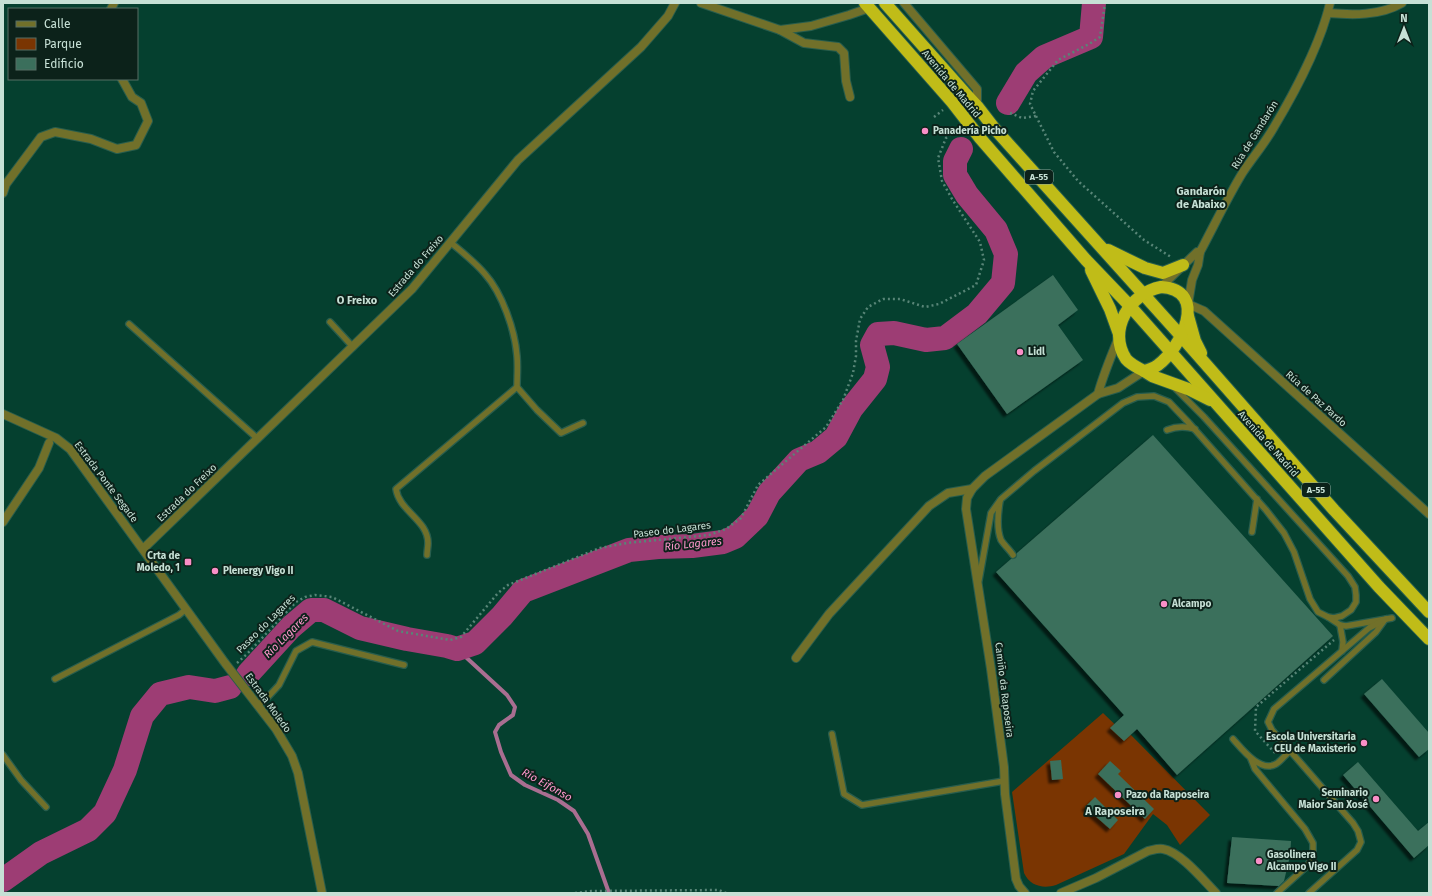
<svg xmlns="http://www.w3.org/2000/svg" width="1432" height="896" viewBox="0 0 1432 896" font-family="'Fira Sans',sans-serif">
<defs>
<filter id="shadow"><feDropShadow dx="-3.5" dy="3.5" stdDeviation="1" flood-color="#0009"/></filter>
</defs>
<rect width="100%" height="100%" fill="#05402f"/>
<path fill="#7a3502" d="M1103 713 1127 736 1130 734 1210 815 1180 845 1167 825 1153 814 1124 854 1056 885C1043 889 1030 886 1024 873L1012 792Z"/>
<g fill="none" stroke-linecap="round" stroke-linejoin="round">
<path stroke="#a96e91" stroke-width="4" d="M457 649 507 695 515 707 513 715 499 725 495 732 501 752 511 775 525 785 558 800 574 811 588 834 609 893"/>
<g stroke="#9d3d74" stroke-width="24">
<path d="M1008 103 1026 73 1044 57 1091 37 1094 3"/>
<path d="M248 674 291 627 311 610H324L360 628 407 639 447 646 457 649 475 643 502 616 523 591 629 550 658 547 692 546 723 542 735 537 757 516 769 493 799 460 818 452 836 437 851 409 875 379 878 367 872 345 878 334 894 333 926 340 945 338 977 314 1003 283 1006 254 996 230 967 195 955 175V161L961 149"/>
<path d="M3 880 41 853 88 830 105 813 125 770 142 716 160 694 189 687 215 691 230 687"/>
</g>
</g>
<g fill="#3b6f5c" filter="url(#shadow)">
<path d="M1053 275 1078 310 1058 325 1083 360 1007 414 957 344Z"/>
<path d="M1153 435 1333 636 1177 775 1137 729 1124 741 1110 728 1124 715 996 572 1011 559 1016 558 1017 553Z"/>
<path d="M1382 679 1429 733V749L1419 757 1364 694Z"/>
<path d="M1061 760 1063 779 1052 780 1050 761Z"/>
<path d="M1110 761 1121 771 1118 774 1154 809 1145 819 1098 774Z"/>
<path d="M1358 762 1418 831 1429 822V845L1414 858 1343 775Z"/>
<path d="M1095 797 1118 820 1110 829 1085 807Z"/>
<path d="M1232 837 1291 841 1290 856 1284 881 1279 886 1227 883Z"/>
</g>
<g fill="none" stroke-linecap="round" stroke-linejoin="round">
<g stroke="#285d4d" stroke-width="8">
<g id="lane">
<path d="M450 242C462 252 475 262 485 274 502 293 515 330 517 356 518 367 517 377 517 387L537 410 561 433 583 423"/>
<path d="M330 322 353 347"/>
<path d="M129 324 258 439"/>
<path d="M1167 430C1177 426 1185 426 1195 429"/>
<path d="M1000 501C998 513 996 528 1001 540 1004 545 1010 550 1013 555"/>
<path d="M1252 532 1257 499"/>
<path d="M427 555C427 551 428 547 428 543 428 520 399 511 396 489L517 387"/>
<path d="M979 580 991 513 1001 499 1034 471 1123 403 1137 397 1154 396 1169 402 1189 423 1266 510 1284 533 1294 552 1310 599 1318 612 1328 617 1334 618 1342 616 1351 610 1356 602V595L1355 587 1348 576 1204 417 1173 386"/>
<path d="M1328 617 1340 625 1346 626 1392 618"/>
<path d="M1340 625 1343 642 1342 651"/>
<path d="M55 679 179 615 186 609"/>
<path d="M1324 680 1376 632 1384 621"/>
<path d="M258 705 267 698 279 685 296 651 312 642 404 665"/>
<path d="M832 734 844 794 862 805 1004 781"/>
<path d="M1233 739C1242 749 1260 773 1276 764 1281 761 1285 755 1290 751"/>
<path d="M3 755 21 780 46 807"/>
<path d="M1251 759 1255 769 1305 829 1313 843V857L1307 866 1277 893"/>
<path d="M1309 893 1357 850 1361 842 1358 831 1353 823 1272 730 1268 722 1274 709 1369 628 1386 619"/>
</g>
</g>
<g stroke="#285d4d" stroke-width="10">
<g id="street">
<path d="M701 3 780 30 811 26 849 15 869 8"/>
<path d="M904 3 977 89V106"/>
<path d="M1330 3C1321 42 1295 92 1274 127 1265 143 1253 157 1243 172 1227 198 1214 226 1200 252L1198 265 1192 280 1188 304 1204 311 1429 514"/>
<path d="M111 9 114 3"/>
<path d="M1328 13C1352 15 1380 16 1402 3"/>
<path d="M780 30 804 43 838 47 844 53 846 81 850 97"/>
<path d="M3 193 6 184 41 137 55 132 91 139 117 149 136 145 148 121 141 103 132 97 122 79"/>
<path d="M1161 287 1197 252H1200"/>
<path d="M1098 394C1103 375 1111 357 1118 339"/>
<path d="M3 414 56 438 70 449 225 663 276 729 292 756 298 773 322 893"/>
<path d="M3 522 39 468 49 443"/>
<path d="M143 549 412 289 518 160 641 47 668 16 675 3"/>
<path d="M796 658 829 614 929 506 948 493 972 489"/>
<path d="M1025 893 1019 886 1016 879 1005 794 1004 767 991 669 966 509 967 498 972 489 985 476 1098 394 1118 388 1144 371"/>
<path d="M1061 893 1096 878 1148 851C1153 850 1158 848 1163 849 1181 852 1204 881 1216 893"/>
</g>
</g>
<g stroke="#285d4d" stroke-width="14">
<g id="highway">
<path d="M865 3 952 102 980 138 1086 260 1130 306 1379 587 1429 639"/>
<path d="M885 3 964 92 977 106 994 128 1181 336 1334 510 1429 612"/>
<path d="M1108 250 1145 268 1163 273 1183 265"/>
<path d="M1091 270 1110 309 1119 334"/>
<path d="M1161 287C1210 290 1181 348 1158 365 1154 368 1148 370 1144 371 1138 368 1130 364 1126 359 1107 330 1130 293 1161 287Z"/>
<path d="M1188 316 1195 341 1201 353"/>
<path d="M1144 371 1152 376 1188 389 1210 400"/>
</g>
</g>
<g stroke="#588577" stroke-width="2.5" stroke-dasharray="2 3" stroke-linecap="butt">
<path d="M1010 113 1022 118 1036 116 1030 104 1033 91 1058 60 1089 44 1100 37 1105 3"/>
<path d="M1036 116 1054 152 1078 181 1144 240 1171 257"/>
<path d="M934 117 943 110"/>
<path d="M237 663 247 654 296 602 305 597 315 595 332 597 398 631 450 640 461 637 498 593 508 585 600 548 627 543 709 535 726 529 741 518 758 485 826 427 843 400 853 373 856 356V341L860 319 868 307 883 299H900L925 307 939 304 976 285 984 260 980 242 952 199 942 181 938 158 946 138 957 129"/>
<path d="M1275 753 1255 731 1256 707 1334 640"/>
<path d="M575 893 591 891 719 890 726 893"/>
</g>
<use href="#lane" stroke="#71702a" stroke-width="5.5"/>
<use href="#street" stroke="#71702a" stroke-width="8"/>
<use href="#highway" stroke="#c0bc18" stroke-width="12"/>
</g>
<g fill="#fa8fc7" stroke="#0c221a" stroke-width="1.5">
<circle cx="925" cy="131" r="4"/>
<circle cx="1020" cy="352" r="4"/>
<rect x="184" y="558" width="8" height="8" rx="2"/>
<circle cx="215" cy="571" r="4"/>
<circle cx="1164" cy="604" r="4"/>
<circle cx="1364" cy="743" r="4"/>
<circle cx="1118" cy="795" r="4"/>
<circle cx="1376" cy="799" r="4"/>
<circle cx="1259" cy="861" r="4"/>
</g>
<g text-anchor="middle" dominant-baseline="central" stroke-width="4" stroke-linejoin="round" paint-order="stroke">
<g fill="#0c221a" stroke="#8ea79d" stroke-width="1">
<rect x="1025" y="170" width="28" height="14" rx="3"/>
<rect x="1302" y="483" width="28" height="14" rx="3"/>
</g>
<g font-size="9" font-weight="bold" fill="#c6e0d5">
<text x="1039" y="177">A-55</text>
<text x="1316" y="490">A-55</text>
</g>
<g font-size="10" fill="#c6e0d5" stroke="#0c221a">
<text transform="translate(951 84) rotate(50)">Avenida de Madrid</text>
<text transform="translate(1255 135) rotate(-58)">Rúa de Gandarón</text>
<text transform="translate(416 266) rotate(-49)">Estrada do Freixo</text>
<text transform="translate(1316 399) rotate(42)">Rúa de Paz Pardo</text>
<text transform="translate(1268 444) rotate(48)">Avenida de Madrid</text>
<text transform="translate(106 482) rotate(53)">Estrada Ponte Segade</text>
<text transform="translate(187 493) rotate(-44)">Estrada do Freixo</text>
<text transform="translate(672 530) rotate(-7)">Paseo do Lagares</text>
<text transform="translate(266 624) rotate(-45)">Paseo do Lagares</text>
<text transform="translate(1004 690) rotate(83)">Camiño da Raposeira</text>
<text transform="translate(268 703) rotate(54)">Estrada Moledo</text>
</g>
<g font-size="10" font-weight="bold" fill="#c6e0d5" stroke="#0c221a" text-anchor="start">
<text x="933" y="131">Panadería Picho</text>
<text x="1028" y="352">Lidl</text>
<text x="180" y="556" text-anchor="end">Crta de<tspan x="180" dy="12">Moledo, 1</tspan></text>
<text x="223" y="571">Plenergy Vigo II</text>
<text x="1172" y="604">Alcampo</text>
<text x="1356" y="737" text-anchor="end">Escola Universitaria<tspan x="1356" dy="12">CEU de Maxisterio</tspan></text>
<text x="1368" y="793" text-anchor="end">Seminario<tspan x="1368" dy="12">Maior San Xosé</tspan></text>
<text x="1126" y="795">Pazo da Raposeira</text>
<text x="1267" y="855">Gasolinera<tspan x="1267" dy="12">Alcampo Vigo II</tspan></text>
</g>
<g font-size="11" font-weight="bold" fill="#c6e0d5" stroke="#0c221a">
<text x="1201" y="191">Gandarón<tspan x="1201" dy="13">de Abaixo</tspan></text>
<text x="357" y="300">O Freixo</text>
<text x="1115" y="811">A Raposeira</text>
</g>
<g font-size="11" font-style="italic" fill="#ff98cd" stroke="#0c221a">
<text transform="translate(693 544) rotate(-6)">Río Lagares</text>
<text transform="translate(286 636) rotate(-45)">Río Lagares</text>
<text transform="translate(547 785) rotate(29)">Río Eifonso</text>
</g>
</g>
<rect width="1432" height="896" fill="none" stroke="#c6e0d5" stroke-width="8"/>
<rect x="8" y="8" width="130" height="72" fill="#0c221a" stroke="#566e65"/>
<rect x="16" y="21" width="20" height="6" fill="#71702a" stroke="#566e65"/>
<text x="44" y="28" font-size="12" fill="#c6e0d5">Calle</text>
<rect x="16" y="38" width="20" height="12" fill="#7a3502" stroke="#566e65"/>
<text x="44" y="48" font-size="12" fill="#c6e0d5">Parque</text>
<rect x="16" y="58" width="20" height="12" fill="#3b6f5c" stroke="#566e65"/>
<text x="44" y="68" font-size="12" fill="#c6e0d5">Edificio</text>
<g transform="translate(1404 28)" stroke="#0c221a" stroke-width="3" paint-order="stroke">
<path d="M0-3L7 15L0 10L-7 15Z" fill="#c6e0d5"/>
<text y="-6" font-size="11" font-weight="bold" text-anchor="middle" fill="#c6e0d5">N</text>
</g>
</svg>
